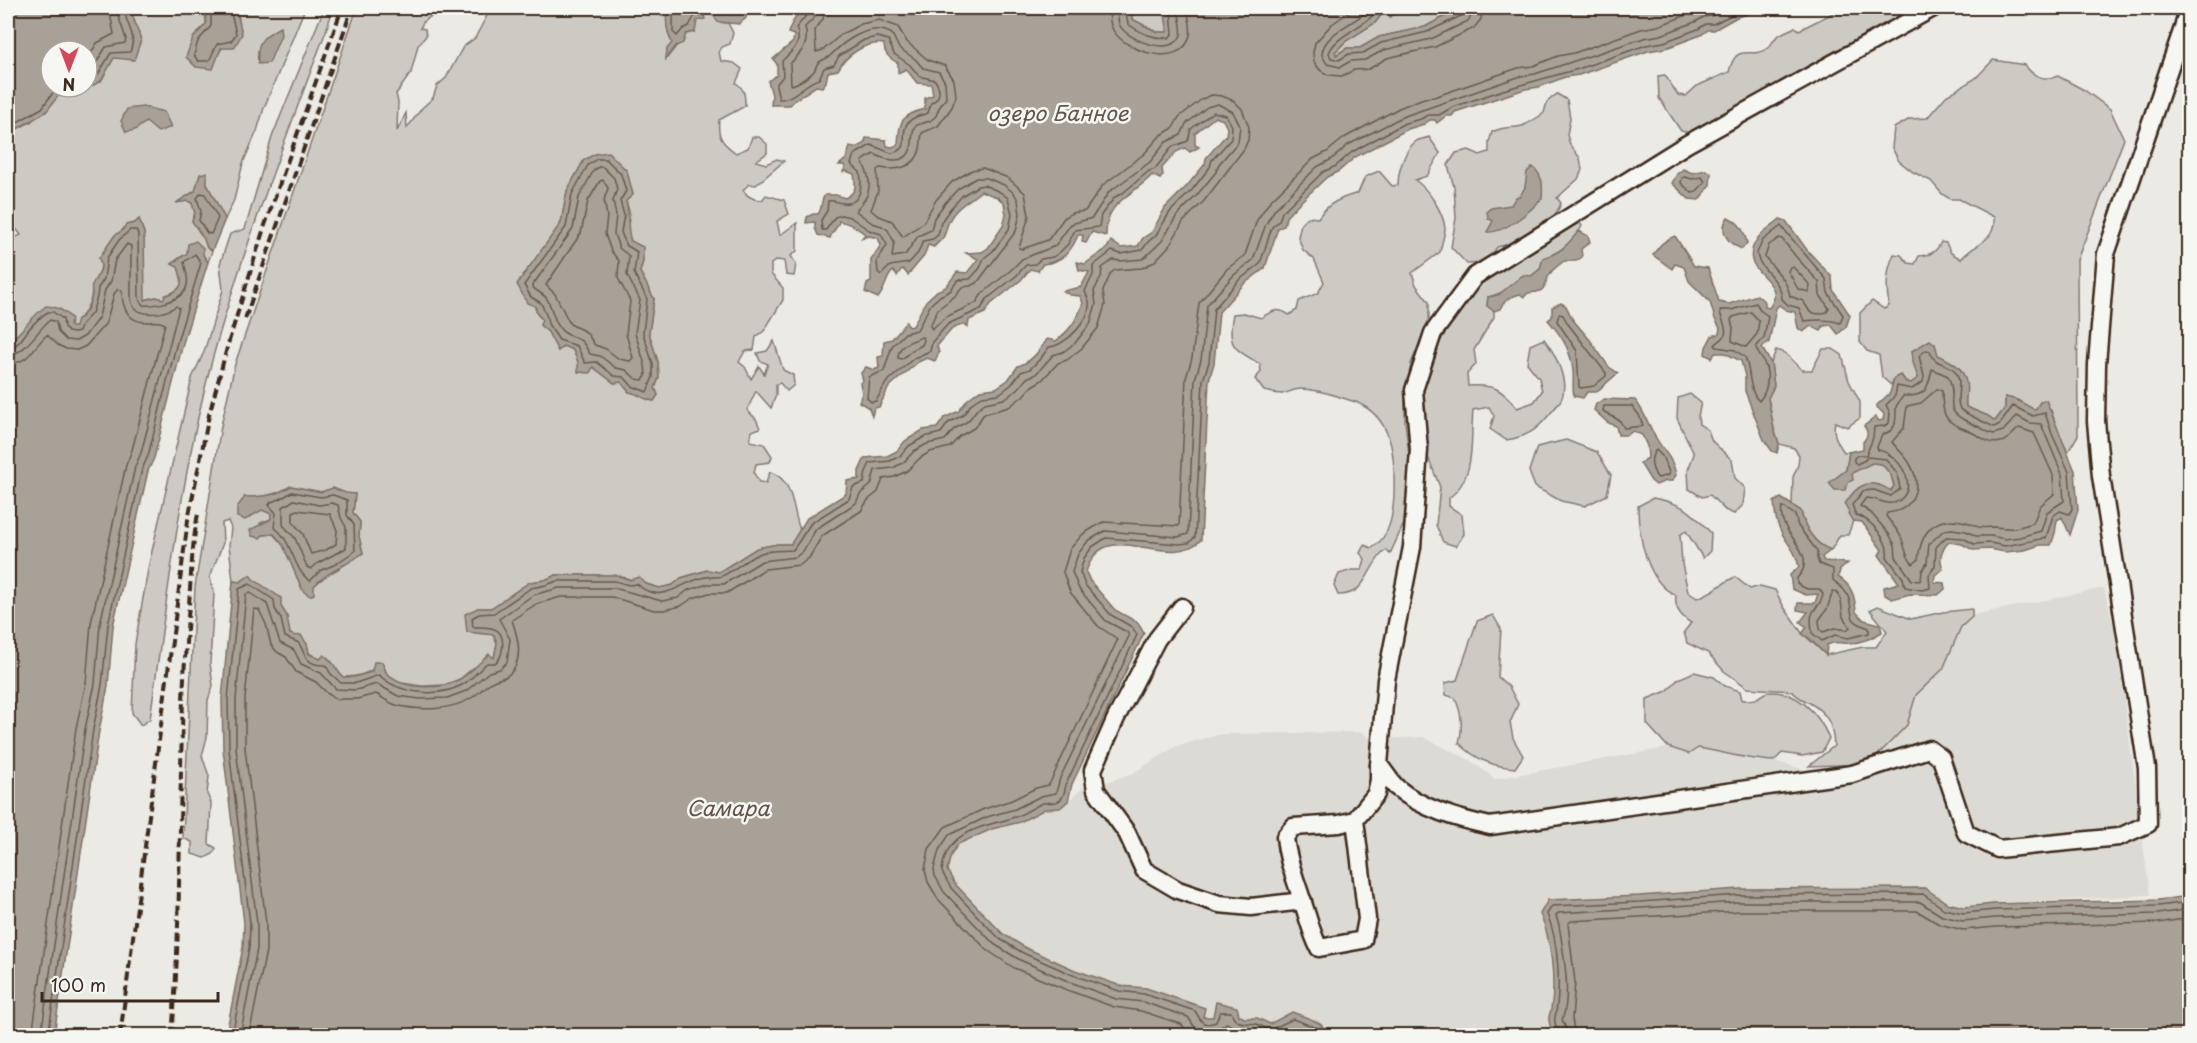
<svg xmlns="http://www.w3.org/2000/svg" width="2197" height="1043" viewBox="0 0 2197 1043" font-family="'Playpen Sans',sans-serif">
<rect width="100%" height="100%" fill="#ebeae5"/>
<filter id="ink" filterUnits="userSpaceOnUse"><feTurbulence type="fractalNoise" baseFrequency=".0167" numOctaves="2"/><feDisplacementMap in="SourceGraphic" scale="12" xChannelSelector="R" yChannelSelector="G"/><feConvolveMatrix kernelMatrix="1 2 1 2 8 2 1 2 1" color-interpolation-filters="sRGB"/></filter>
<g filter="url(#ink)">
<path fill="#dcdad4" d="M2104 588 2115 630 2150 895 1951 907 1928 888 1740 889 1639 896 1548 900 1540 914 1546 926 1552 983 1551 1011 1549 1015V1024L1553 1031V1035L1328 1036 1325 1027 1320 1023 1292 1012 1270 1024 1257 1018H1244L1216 1003 1213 1017H1203L1205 1008 1146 988 1121 986 1075 970 1026 948 1003 934 955 884 947 870 951 855 958 844 992 829 1020 822 1045 809 1060 808 1085 786 1101 784 1133 773 1177 746 1221 734 1362 732 1370 739 1423 737 1470 760 1495 779 1666 748 1687 753 1698 747 1743 757 1782 763 1811 772 1831 765 1939 622Z"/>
<g fill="#cdcac4" stroke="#847a71" stroke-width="1.5" fill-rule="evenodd">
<path d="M132 8H205L206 24 193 38 218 55 239 19 236 8H305L264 108 257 131 243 163 234 200 225 219 207 184 178 202 188 201 192 203 195 213 192 221 204 239 207 248 212 251 208 262 203 255C189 253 182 253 172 264L178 267C184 283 183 290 166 295L163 299 156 297 144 300V233L139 219 135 223 126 225 122 231 115 235 99 258C104 269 97 275 93 284 91 288 92 294 91 298 87 310 81 318 75 328H71L69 325 21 333 8 343V241L21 235 8 218V144L15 130 31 122 65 87H87V84L92 85 101 81 114 58 141 40 131 11Z"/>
<path d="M357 8H435L433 15 424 21 420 28 425 29 426 36 418 45 411 73 396 94 398 102 397 131 406 113 407 128 422 108 433 98 437 86 446 78 463 47 475 38 491 8H667C666 21 666 31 672 43L667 49 666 59 703 12 710 9 718 22 728 23 733 33 730 44 722 47 719 52 721 61 734 63 742 69 736 83C745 89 745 96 745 106L719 120C717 137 722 143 736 153L748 148 752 137H759L767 144V153L756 161 766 164 777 159 784 161 756 185 749 184 743 190C748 198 754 200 762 200L766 195 784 200 789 214 777 221 780 235 797 223V251L791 256 796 264 794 276 786 275 784 261 777 260 771 264V274L783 288V300L764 331 756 337 754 350 745 351 739 362 745 367 751 379 759 366 764 374 768 364 760 361 757 353 767 351 774 341 783 370 793 375 794 385 787 391 780 383 776 384V395L771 408 756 391 747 410 756 419 760 428 752 431 750 441 764 444 772 456 770 462 756 464 754 473 759 482 766 483 770 472C794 479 792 509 800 530L791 544H778L757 548 719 572 707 570 681 578 673 585 660 588 616 575H556L545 580 530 582 491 608H478L497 643 494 659 473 668 460 679 444 685 422 686 402 683 387 674 382 662C370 673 359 677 343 677L335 669 309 653 307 644 290 634C284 602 270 598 246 578L240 582 233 581 229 545 231 528 228 521 222 523 223 543 210 577 214 593 210 663 213 686 208 700 207 737 202 756 209 776 207 794 211 803 209 844 216 848 213 854 205 858 192 854V842L183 838 195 587 221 426 235 364ZM584 160 630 185 633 194 626 201 630 214 627 230 631 241 643 261 640 272 654 299 649 333 658 362 659 378 655 388 658 395 654 401C644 400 639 393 629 392L621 382 614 383 593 367 578 362 573 350 563 346 558 351 548 332 540 325 542 319 538 315 522 275 535 262 561 223 567 191ZM291 486 321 492 333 488 346 494H355L353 513 360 522 359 537 363 553 336 570 325 575 314 586 303 591 283 545 273 534 263 535 260 523 271 519V514L245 497C262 497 275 496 291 486Z"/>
<path d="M1138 8H1152L1165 13 1168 32H1157L1132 19V13Z"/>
<path d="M1403 8H1467L1449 14 1425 27 1379 37 1360 48H1347L1336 55 1335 52 1346 41 1375 23 1386 9H1390V16Z"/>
<path d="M1843 8H1914L1802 74 1774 86 1691 133 1681 131 1659 98 1658 76 1665 75 1678 95 1686 96 1697 86 1729 72C1737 39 1751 62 1769 47 1772 44 1774 38 1778 36 1783 32 1790 30 1795 27L1799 30Z"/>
<path d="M323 11 331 15 326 31C288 132 248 235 218 339 182 463 168 592 150 719L141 725 132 713 135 644 149 564 192 378 204 352 223 290 220 264 230 234 245 229 272 137Z"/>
<path d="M1993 60 2025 65C2033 77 2045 81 2058 76L2084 90 2110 109 2124 139 2077 260 2078 435 2068 452 2058 432 2051 410 2035 411 2017 400 2005 397V408L1995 421 1988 416 1966 407C1962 375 1972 370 1937 355L1935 344 1920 347 1912 351 1918 378 1911 383 1906 382 1901 375 1894 378 1891 385 1882 377 1879 355 1867 351 1860 342V313L1872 301 1884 309 1889 306C1886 287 1886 272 1894 254L1901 255 1908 263 1915 264 1919 256C1930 255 1936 253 1941 242L1946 243 1951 253 1961 259C1976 242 1996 242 1994 217L1959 199H1950L1942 194 1931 181 1913 172 1899 161 1892 148 1894 128 1910 119 1927 118 1946 96 1976 78Z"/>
<path d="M1557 94 1567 100 1570 118 1567 135 1570 145 1580 158 1582 170 1578 179 1557 198 1561 203C1555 224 1517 243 1497 247 1490 259 1481 264 1467 264L1451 247 1456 218 1454 187 1448 165 1456 153 1469 150 1480 155 1489 152V142L1492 132C1506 125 1510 129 1522 126 1530 123 1537 118 1544 113L1547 102Z"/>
<path d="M1429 137 1440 153 1427 176 1415 180C1428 189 1443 211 1445 228 1445 235 1441 245 1440 252L1412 273 1416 285 1429 302V319L1411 364 1405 395V422L1411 471 1406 519 1390 554 1386 550C1367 564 1368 596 1338 595L1334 586 1339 574 1352 570H1362L1365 559 1360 553 1364 545 1372 548C1390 537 1393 515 1394 495 1395 462 1395 423 1362 405 1356 401 1347 400 1340 397 1328 393 1313 389 1300 389 1294 389 1288 393 1282 394 1276 394 1269 392 1264 391L1255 379 1261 372 1260 364C1233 348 1227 347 1233 314L1244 313 1261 318C1272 311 1278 307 1289 315L1297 310 1299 301 1318 293 1324 282 1314 259 1303 250 1298 237 1301 224 1308 217 1318 218C1328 203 1341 198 1358 193L1365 177 1379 171 1392 186 1398 185C1398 172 1404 151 1415 142 1418 139 1425 139 1429 137Z"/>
<path d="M1578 220 1582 226C1573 243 1561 252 1543 258 1542 261 1542 265 1540 268 1535 277 1498 295 1488 297L1487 306 1494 311V317L1474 350 1476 364 1467 374 1468 386C1494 385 1500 387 1517 408L1534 402 1542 391 1539 378 1527 363 1530 345 1544 339C1555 353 1570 382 1561 400 1558 405 1553 410 1549 415 1536 431 1526 437 1506 440L1490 429 1494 416 1489 407 1473 410C1470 440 1477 477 1449 498V506L1462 515 1464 534 1456 546 1443 542 1436 525 1440 487 1428 457 1422 399 1427 373 1452 315 1465 294Z"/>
<path d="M1823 349H1833L1842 355 1849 381 1860 402V418L1847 427 1835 422C1832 434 1837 442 1844 452H1849L1846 470 1829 483 1872 463 1882 464 1891 475 1894 486 1890 491 1848 514 1853 521 1848 535H1840L1831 550C1815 545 1804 528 1801 511L1792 505 1793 477 1798 465 1799 455 1794 448 1779 444 1774 429 1768 398 1774 386 1771 363 1776 350 1785 353 1802 370H1812Z"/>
<path d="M1690 394 1701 403 1698 416 1699 424 1708 430 1712 441 1732 460 1735 478 1745 488 1743 505 1734 514 1725 510 1710 495 1702 497 1689 489 1688 470 1694 454 1677 418 1678 398Z"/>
<path d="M1566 440 1597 452 1611 475 1607 495 1585 506 1561 501 1535 487 1529 471 1537 447Z"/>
<path d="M1653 498C1684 504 1690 510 1711 533L1710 551 1703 558 1686 531 1680 535 1682 564 1688 592 1697 598C1711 594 1722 583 1735 577L1750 589 1760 586 1775 590 1784 607 1802 633 1826 655 1863 647H1876L1887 631 1870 610 1878 606 1911 619 1943 612 1972 609V617L1961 627 1943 669 1916 695 1907 725 1869 764 1809 766 1834 746C1833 725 1828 713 1808 702 1802 699 1797 697 1792 691L1748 688 1724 671 1708 653 1687 643 1684 632 1691 623C1680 616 1674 607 1676 595 1647 584 1638 535 1638 506Z"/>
<path d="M1493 615 1501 629 1498 677 1509 687 1518 704 1510 723 1513 738 1523 756 1515 768C1493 767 1474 758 1459 743 1463 726 1462 714 1455 698L1446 695 1445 683 1457 680 1477 621Z"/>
<path d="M1694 672 1714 677 1725 686 1740 691 1742 700C1746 700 1752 700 1756 699 1761 696 1763 693 1768 692 1798 690 1818 713 1829 738L1822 752 1802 756 1782 753 1774 761C1748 760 1723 752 1698 748L1689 754 1668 747 1647 724V699L1667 691 1678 679Z"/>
</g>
<g fill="#a8a198" stroke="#7c7167" stroke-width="1.5">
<path d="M8 8H132L131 11 141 40 134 60 114 58 101 81 92 86 87 84V51H51V87H65L46 112 15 130 8 144Z"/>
<path d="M205 8H236L242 34 234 48H221L213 69 196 67 186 57 193 38 206 24Z"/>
<path d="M667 8H741L747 10 746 18 739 24 718 22 710 10 703 12 705 19 697 21 695 32 686 34 683 43 676 46 666 59 667 49 672 43C666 31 666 21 667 8Z"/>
<path d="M808 8H1138L1132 13V19L1157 32H1167C1168 26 1165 20 1165 13L1152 8H1403L1390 17V9H1386L1375 23 1346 41 1335 52 1336 55 1347 48H1360L1379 37 1425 27 1449 14 1467 8H1781L1765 9 1761 13 1754 12 1737 17 1714 30H1708L1701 35 1666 48 1648 51 1579 75 1565 77 1539 87 1525 89 1455 112 1452 116H1446L1437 123 1435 120H1430L1424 124 1408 129 1355 157 1339 171 1327 177 1297 205 1286 217 1284 226 1278 228 1265 268 1244 284 1219 312 1214 363 1209 380 1201 540C1167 573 1104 513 1086 572L1090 581 1115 610 1137 622 1144 633 1072 784 1068 801 1060 808 1045 809 1020 822 992 829 958 844 951 855 947 870 955 884 1003 934 1026 948 1075 970 1121 986 1146 988 1205 1008 1203 1017H1213L1216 1002 1237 1007 1239 1015 1244 1018H1257L1270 1024 1292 1012C1306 1018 1323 1020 1328 1035H226L243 947 244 923 223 749 222 699 233 581 240 582 250 575 253 579 281 598V606L287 616 290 634 295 636 301 635 307 644 309 654 320 659 324 655C333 660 336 670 343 677H354L372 672 374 662H382C384 666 385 672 388 675 404 690 442 690 460 679 471 673 480 662 489 654L494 658 497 643 494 635 467 632 465 614 478 608H491L530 582 545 580 556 575H616L630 580 639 577 646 584 659 588 673 585 681 578 708 570 719 572 757 548 778 544H791L807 518 846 494 847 481 859 479V471L865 458 887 456 897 451 905 441 923 430 937 428 944 418 959 411 968 399 980 390 996 388 1008 380 1018 366C1032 362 1039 351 1047 339L1056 341C1070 330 1077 320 1083 303L1080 296 1070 295 1063 291 1081 287 1089 272 1079 270 1077 262 1085 264 1107 248 1111 241 1121 248 1138 246 1143 238 1152 232 1165 208 1187 186 1205 164 1206 158 1226 135 1227 128 1223 120 1215 117 1195 133V145L1199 147 1190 152 1185 148 1176 152 1162 168 1163 175 1160 179 1152 175C1132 197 1105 200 1106 236L1092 232 1086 243 1082 242 1083 235H1078C1071 252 1062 262 1043 264L1038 271 1030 269 1021 280 991 304 985 313 969 320 968 327 963 324 952 329 937 346 939 353 935 361 927 358 918 362 889 387 879 407 874 408 872 416 869 408 859 402 862 393 860 383 863 380 861 373 866 367 874 370 879 368 878 357 883 356 884 341 892 339 906 322 909 327 913 326 926 301 937 291 946 287 957 272 967 273 978 259 966 253 982 252 988 248 1003 226 1006 214 1004 203 997 197 981 191C972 199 962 203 954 213 946 223 948 226 944 236 943 239 937 243 934 247L928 245 924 256 908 275 903 269 900 271 897 276 893 271C886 277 885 290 878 298L865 292 867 284 871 282V260L881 245 878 238 869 236 862 238 865 234C857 227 849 223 839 221 838 228 832 231 830 238L818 235 815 228V222L806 223 807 217 813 214H818C823 208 820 201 825 195H836L845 198C857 192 856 186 854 174L846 171 843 172 845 168 844 165H839L846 159 850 147 856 148 864 144 866 138 886 140 887 146 892 147 898 145C899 121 901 115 925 109V98L933 95 931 84 917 83 906 69 898 73V63C889 58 884 54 884 44 866 41 846 55 838 70L828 72 826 82 822 87 816 86 796 99 790 105H771L772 95 768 81 777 75V64L773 59 793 42 794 35 788 33C792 21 797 13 808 8Z"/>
<path d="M280 27 281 35 269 63 258 64C256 43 261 37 280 27Z"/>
<path d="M143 107 164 112 171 127 158 132 146 122 135 130 126 132 121 121 127 109Z"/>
<path d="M608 152 627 171 633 195 626 201C630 216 626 227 631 241L643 247V261L640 272 654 299 649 333 658 362 659 378 655 388 658 395 654 401C644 400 639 393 629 392L621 382 614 383 593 367 590 373 578 372V362L573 350 563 346 558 351 548 332 540 325 542 319 538 315 535 306 527 303 517 284 561 223 567 191 584 160 595 154Z"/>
<path d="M1533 167C1543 176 1543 185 1542 198 1532 210 1504 234 1487 232L1493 221 1488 218 1487 211 1491 208 1511 205 1516 197 1520 196 1525 187 1527 172Z"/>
<path d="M1683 169 1692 173 1706 170 1711 173 1710 185 1699 200 1689 199 1672 183 1677 174Z"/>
<path d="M207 172V184L225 219 212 251 207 248 204 239 192 221 195 213 192 203 188 201 176 203 195 191 200 174Z"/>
<path d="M1728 217C1740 223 1744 230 1747 243L1742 249C1728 244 1718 231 1728 217Z"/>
<path d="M139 219 144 233 145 300 156 297 163 299 166 295C183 290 184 284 178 267L172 264 187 253 188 244 196 241 203 248V255L208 262 183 343 154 458 148 471 113 626 108 686 99 731 54 1035H8V343C22 332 31 317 46 306 56 306 65 311 72 319L70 325 71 327H75L77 319C86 316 90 304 92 295 92 292 91 288 92 285 96 275 105 272 99 258L115 235 122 231 126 225 135 223Z"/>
<path d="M1780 219 1786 221 1807 250 1832 277 1833 290 1850 315 1846 327 1838 334 1831 325 1823 326 1821 331 1811 326 1803 332 1798 328 1795 312 1786 310 1779 305 1776 308 1769 342 1762 348 1771 363 1774 386 1768 398 1774 429 1779 444 1777 453 1772 451 1764 440 1745 391V376L1741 361 1725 353H1715L1712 358 1705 354 1706 347 1712 336 1719 334 1720 328 1715 319 1710 302 1689 281 1684 267 1675 264 1672 269 1653 255C1659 246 1664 240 1675 236L1694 266 1708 268 1719 302 1729 304 1757 295 1765 302V307L1769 308C1792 277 1732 275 1758 238 1763 231 1773 225 1780 219Z"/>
<path d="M1579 231 1588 236 1590 242 1581 249 1582 257 1576 261H1564C1560 264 1555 268 1552 271 1541 284 1551 292 1528 293L1524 297 1520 294C1510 297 1504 300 1500 309L1494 311 1487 306 1488 297 1498 295 1523 275 1531 276 1540 269 1543 258C1562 252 1566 246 1579 231Z"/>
<path d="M1561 303 1566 306 1573 320 1590 340 1609 367 1618 373 1596 392H1587L1583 398 1574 396C1572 387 1574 380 1573 371 1571 350 1562 336 1548 320L1552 317V307Z"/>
<path d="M1930 340 1935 344 1938 355C1950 361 1963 366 1966 382 1968 389 1965 399 1966 407L1988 416 1995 421 2005 408V397L2017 400 2035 410 2040 402 2046 400 2075 471 2078 510 2070 535 2062 517 2057 520 2055 533 2051 545H2040L2025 550 2005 552 1990 549 1973 550 1962 544 1949 542C1940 551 1939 558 1943 569L1935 575 1934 582 1944 583 1945 589 1938 595 1910 594 1892 599 1885 595 1884 587 1899 583 1879 555 1882 550 1862 522 1853 521 1845 504C1857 484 1870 477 1891 491L1894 486 1891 475 1882 464 1872 463 1852 473 1853 480 1848 482 1845 490H1835L1829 483 1846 470 1849 452 1863 449V442C1868 436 1869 433 1864 426L1876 417 1879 421 1883 420 1884 414 1876 406 1890 393 1894 378 1901 375 1906 382 1911 383 1918 378 1913 362 1912 351Z"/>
<path d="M1604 399 1635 400C1645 412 1648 425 1656 438 1664 452 1673 458 1676 475L1672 481H1666L1656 485 1651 481 1640 463 1648 458 1647 446 1642 435 1633 431 1627 435H1618L1616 426 1607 422 1594 410 1596 404Z"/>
<path d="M291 486 321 492 333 488 346 493 355 494 353 513 360 522 359 537 363 553C346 566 328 571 314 586V594L310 596 303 591 283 545 274 534 263 535 260 538 252 536 250 530 271 519V514L262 510 245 520 237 517V507L245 497C262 497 275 496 291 486Z"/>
<path d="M1781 498 1801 511C1804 528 1815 545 1831 550L1822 557 1824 561 1848 563 1840 570 1838 577C1852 585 1855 597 1856 612L1864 620 1880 624 1882 632C1871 638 1862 643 1850 643 1839 644 1838 640 1827 645L1826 655 1809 638 1802 634 1807 627 1800 622 1808 612 1797 610 1798 603H1815L1818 594 1806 595 1792 589 1790 575 1799 567C1795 547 1785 543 1779 527 1775 519 1775 510 1774 502Z"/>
<path d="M1925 888 1947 903 1964 907 1994 904 2158 900 2189 896V1035H1553C1552 1029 1548 1024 1549 1017 1549 1014 1551 1012 1551 1009 1556 983 1551 937 1540 914L1548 900 1639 896 1740 889Z"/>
</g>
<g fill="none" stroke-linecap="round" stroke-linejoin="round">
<g stroke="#675a4f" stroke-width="1.5">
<path d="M211 8V26L198 41 194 55 198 61H209L217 44 231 41 236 34 230 8"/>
<path d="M673 8V32L677 36 683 29 689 26 699 8"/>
<path d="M1110 8C1109 15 1109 23 1113 30 1125 52 1183 70 1190 35 1192 26 1188 17 1187 8"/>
<path d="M1120 8C1118 13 1117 20 1120 26 1128 40 1173 58 1181 35 1183 27 1179 15 1177 8"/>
<path d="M1129 8 1126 13 1128 24C1141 33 1153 39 1169 38L1173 33 1171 12 1167 8"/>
<path d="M1355 8 1332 24 1315 43 1313 52 1314 62 1320 70 1328 75 1342 76 1354 70 1369 69 1387 58 1435 47 1474 28 1481 19 1482 8"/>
<path d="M1371 8C1358 22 1322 33 1322 55L1327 64 1340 67 1351 61 1365 60 1384 50 1431 39 1468 21 1472 15 1473 8"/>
<path d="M1379 8C1369 25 1335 35 1329 53L1331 58 1339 60 1349 54 1363 53 1381 43 1427 32 1463 15 1466 8"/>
<path d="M87 60 97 43 114 34 109 8"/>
<path d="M87 71 92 70 106 47 125 43 126 39 118 15V8"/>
<path d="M87 78 97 76 111 53 130 52C138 31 124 26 125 8"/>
<path d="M8 132 12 125 42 108 57 87"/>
<path d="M597 159H606L621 174 626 191 620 201 624 215 621 232 626 245 637 252 634 273 647 299 643 333 653 364V377L647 392 632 386 624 377 614 376 597 362 585 363 577 346 559 340 548 324 547 317 541 303 531 297 524 285 566 227 572 194 588 165Z"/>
<path d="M599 167H603L614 178 617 189 613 201 616 215 614 234 619 248 629 256 627 275 640 300 635 333 645 365 646 376 643 380 636 379 626 370 616 368 600 356 590 354C578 333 581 343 565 333 554 326 553 309 547 299 543 293 536 292 532 286L573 229 579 197 594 170Z"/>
<path d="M1685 177 1692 179 1702 177 1705 182 1696 192 1692 193 1681 183 1682 178Z"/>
<path d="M603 180 608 188 604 200 607 216 605 234 611 251 619 261 618 278 630 301 626 334 633 358 630 361 619 359 606 349 595 345 586 332 570 324 555 294 546 285 581 233 588 201 600 181Z"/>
<path d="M201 193 205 194 218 218 211 234 207 233 199 220 201 212 197 198Z"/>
<path d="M1781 226 1826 279 1828 293 1843 315 1840 323C1829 319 1816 320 1804 321L1799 308 1788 305 1782 299C1780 276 1758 270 1757 253L1763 240Z"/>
<path d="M1779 238 1782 239 1797 258 1819 282 1820 295 1829 308 1827 312 1818 314 1810 312 1803 301 1790 296C1787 279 1774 269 1765 257L1769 245Z"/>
<path d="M1790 267H1793L1810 285 1809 292 1798 289 1788 271Z"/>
<path d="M1756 303 1761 311 1768 316 1764 338 1756 347C1757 354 1763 358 1765 365 1770 377 1767 392 1759 401 1748 391 1751 371 1745 357L1735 350 1717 347 1715 345C1717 342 1720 341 1722 339 1731 331 1720 319 1720 310H1731Z"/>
<path d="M1751 312 1759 321 1757 334 1746 347 1732 341 1733 328 1731 320 1733 317Z"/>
<path d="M1559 314 1563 315 1568 324 1606 373V376L1594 386 1581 388 1579 387 1577 351 1557 321Z"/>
<path d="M922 337 924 340 922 345 911 351 902 359 898 358C897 345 911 341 922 337Z"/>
<path d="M8 347C19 346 23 337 29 329 34 323 41 316 48 312H53L63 319 64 327 68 332 74 333 79 332 82 324 92 313 97 297 98 288 104 279 107 258 119 240 130 230H136L138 234 139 299 143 305C156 306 184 301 187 285 189 277 185 269 184 262L195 254 201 263 177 342 148 456 142 469 108 625 102 685 93 730 48 1036"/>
<path d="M1926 350 1930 351C1935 367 1946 361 1955 371 1964 383 1954 397 1960 409 1962 412 1990 425 1994 427L2000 424 2013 406 2033 416 2045 413 2052 434 2069 472 2072 509 2069 514 2060 511 2053 516 2046 538 2005 546 1990 543 1974 544 1963 538 1946 537 1936 547 1935 566 1929 575 1930 588 1922 590 1905 587 1903 578 1887 557C1890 541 1871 519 1856 515L1852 505 1863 491 1874 490 1891 496 1900 489 1897 473 1886 459 1867 457 1865 460 1857 464 1854 462V458L1858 455H1866L1873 438 1874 427 1884 426 1889 423 1890 413 1886 405 1895 396 1897 386 1912 389 1923 382 1924 376 1919 356Z"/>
<path d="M8 355C26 354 36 331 50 320L56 322 58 332 66 340 76 341 85 336 99 317 105 290 111 281 115 260 127 244 131 246V300L134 308C145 317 166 314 176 306L179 308 141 453 135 467 100 624 95 684 85 729 41 1036"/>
<path d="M8 364C31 363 33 346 47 335L58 345 66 349 77 350 86 346 106 323 114 294 118 289 122 291C122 306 127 322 146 322 154 322 158 320 165 324L132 450 126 465 91 623 86 683 76 728 32 1036"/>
<path d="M1932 369 1948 376C1961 403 1935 409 1977 426 1983 428 1987 433 1994 434L2003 431 2017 416 2030 423 2041 424 2062 474 2064 501 2047 512 2041 531 2020 537 2005 539 1991 536H1976L1966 531 1952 529 1944 530 1929 544 1927 563 1922 571 1921 580 1918 581 1912 580 1896 557 1895 545 1889 534 1871 513 1860 506 1866 498C1877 497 1888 508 1898 501 1921 487 1898 453 1878 450L1877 447 1882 435C1897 430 1896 422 1896 408 1896 404 1901 400 1903 396 1927 397 1928 388 1932 369Z"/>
<path d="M1937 389 1942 391C1942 425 1949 421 1975 434 1984 439 1990 445 2001 442 2009 440 2013 433 2019 428L2034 433 2053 475 2054 494 2040 506 2033 523C2014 529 2013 529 1993 527 1988 527 1984 528 1979 527 1975 526 1971 523 1966 522 1935 514 1921 531 1918 560L1913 564C1904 555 1906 547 1901 537 1897 529 1891 523 1886 516L1887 513C1914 511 1923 486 1910 464 1906 456 1897 449 1892 442L1904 428 1907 406 1921 403Z"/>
<path d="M1604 406H1632L1639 415 1643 426 1624 428 1620 421 1603 411Z"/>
<path d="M1656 450 1662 456 1669 472 1668 475 1658 478 1656 476C1651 467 1649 458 1656 450Z"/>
<path d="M292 492 321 497 333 495 347 500V515L354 525 355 551 334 565 321 570 310 581C292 569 294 542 274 527L276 513 269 505 271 502 280 499Z"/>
<path d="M294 500 319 505 332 503 338 505 341 518 346 527V548L318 563 311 569 307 567 295 538 283 525V507Z"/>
<path d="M1782 508H1785L1795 515 1798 526 1817 551V558L1819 564 1833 569V580C1840 586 1846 590 1849 599 1854 616 1846 620 1869 628V633L1848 638 1835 635 1822 641 1812 633C1812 625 1809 619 1813 612 1817 604 1821 606 1823 594L1819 589H1807L1797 584V578C1822 553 1776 534 1782 508Z"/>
<path d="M297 510 330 514 337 530 336 544 326 550 311 554 303 534 293 522V512Z"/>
<path d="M1833 591 1837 592 1841 601 1843 617 1850 627 1847 630 1835 628 1823 632 1820 629 1819 620 1827 609Z"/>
<path d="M232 1036 249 948 250 923 229 749 228 699 239 589 250 584 274 600 275 609 281 619 285 637 299 643C306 657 307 666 326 665L330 673 341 683H356L379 675C399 694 437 698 462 685 471 680 479 670 487 663H495C503 658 506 639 498 631 493 626 479 627 473 627L472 618 479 614 494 613 531 588 546 585 557 581H615L629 585 637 584C662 607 681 581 706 577 713 576 718 579 724 575 736 569 747 558 761 553 771 550 782 551 793 550L811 523 849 499 853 487 864 483 866 472 870 463 890 461 900 456 909 446 924 437 941 433 948 423 963 415 972 403 982 396 999 394 1011 385 1021 372 1030 369 1041 358 1049 347C1066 346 1092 319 1089 301 1088 298 1086 295 1085 291L1093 275V266L1112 251 1121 254 1142 250 1148 242 1156 235 1170 212 1192 190 1210 167 1212 160 1231 139 1232 126 1226 115 1213 112 1191 129 1188 141 1172 147 1155 169 1149 171 1123 193 1115 197 1101 215 1099 227 1075 230 1068 244 1060 252 1053 257 1041 259 1035 264 1026 265 1016 276 987 299 981 309 948 324 932 342 930 351 914 358 886 383 876 401 871 402 867 398 869 377 884 371 892 346 905 333 917 330 931 304 940 296 950 291 958 280 970 279 980 268 984 258 993 251 1009 229 1012 214 1008 198 1000 192 984 185 978 186 963 195 950 209 941 222 938 235 933 239 923 241 918 253 909 263 890 266 881 275 878 272 877 261 887 245 881 234 869 230 850 217 841 215 835 217 826 230H822L821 220 827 211 828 201C835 200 837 203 843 203 862 206 862 184 860 172L851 164 854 155 871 145 891 153C913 150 899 136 907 124 912 116 921 116 928 113L931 103C941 98 941 89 935 80L919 76 910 65 894 54 888 40 877 37 864 40 839 56 834 65 824 68 819 79C805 82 794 100 779 99L776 85 783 76 782 61C793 50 803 43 796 28L808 13 809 8"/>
<path d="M240 1036 257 949V923L236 748V699L246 594 250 593 267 604 280 643 294 650 301 664 321 673 336 689 356 690 377 684 398 696 420 699 447 698 466 691 489 672 500 669 507 662 510 639 499 619 533 595 559 588H614L662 601 678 598 688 590 708 584H724L762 561 796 557 803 551 816 529 856 503 860 494 871 485 875 470 893 468 904 462 914 451 927 444 945 440 954 429 968 421 978 408 985 403 1004 399 1017 390 1027 378 1036 374 1053 355 1063 352 1075 343 1090 324 1096 304 1094 291 1101 277 1102 268 1113 260 1121 261 1143 259 1162 241 1176 217 1197 195 1216 172 1219 164 1238 142 1240 126 1233 112 1218 104 1207 107 1186 124 1181 135 1166 142 1150 162 1109 192 1092 218 1071 224 1055 246 1022 259 1011 270 982 294 976 303 946 317 932 329 930 326 938 309 955 296 962 287 970 286 977 283 1016 231 1020 214 1018 200 1014 193 1004 185 987 178H976L958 189 945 203 934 218 931 230 918 236 905 255 892 257 894 242 888 230 882 226 872 223 856 211C858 206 862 204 865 199 873 186 868 173 862 161L874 154C885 160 906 166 911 148 913 141 912 134 914 128L917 125 930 121 936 116 939 108 946 98 945 82 939 72 923 68 915 59 899 48 892 34C871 21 844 41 830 56 827 59 822 59 818 63 816 65 816 68 814 71 810 76 797 84 791 85L790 64C801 52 810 45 805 27L815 17 817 8"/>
<path d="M249 1036 266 951V923L245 748V699L254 609 259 610 266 624 271 645 277 652 286 657 296 672 316 682 328 694 337 699H357L376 694C383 698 389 703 396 705 419 711 452 711 473 697 479 693 484 687 490 683 495 679 502 679 507 676 525 663 518 637 512 620L536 604 561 597H612L654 610H664L681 606 693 598 709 593H727L765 569 800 565 809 558 822 536 861 511 868 500 878 492 883 479 894 477 907 471 920 458 930 452 950 447 960 436 974 428 984 414 1009 407 1023 396 1032 386 1042 380 1058 363 1067 360 1082 348 1098 328 1105 305 1103 291 1111 273 1115 270 1142 268 1154 262 1170 245 1183 222 1204 201 1244 149 1248 140 1249 127 1242 109 1234 101 1222 96 1212 95 1202 99 1179 117 1173 128 1160 136 1144 154 1103 185 1085 211 1072 213 1064 218 1048 240 1022 249 1019 248 1029 216 1025 193 1008 178 983 168 972 170 952 182 936 200 923 223 903 237 892 221 877 215 871 210 878 191 877 170 880 168C896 171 916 168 920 149 921 144 921 138 922 133L938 126 952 107 956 96 954 80 945 66 928 60 907 42 898 27 879 20 861 24 842 34 823 50 816 52 815 30 823 19 826 8"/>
<path d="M1191 1036 1181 1024 1141 1011 1114 1007 1067 990 1014 968 987 950 938 899 928 882 925 870 929 849 945 827 984 809 1012 800 1036 788 1049 785 1117 641 1116 638 1098 626 1070 592 1063 572 1070 549 1083 534 1103 522 1179 526 1186 378 1192 358 1199 303 1227 269 1245 255 1257 220 1270 201 1313 159 1327 152 1344 138 1399 108 1424 98 1434 97 1518 68 1533 66 1558 56 1574 53 1641 29 1658 26 1705 8"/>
<path d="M1263 1036C1248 1028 1243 1035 1227 1023L1216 1030H1200L1194 1026 1188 1017 1143 1002 1116 999 1070 982 1020 960 994 944 944 892 935 876 934 869 939 850 949 835 987 817 1015 809 1041 796 1056 793 1060 778 1129 636 1127 632 1106 621 1079 589 1072 572 1078 554 1088 541 1105 531 1178 537 1188 534 1195 379 1201 360 1207 305 1234 275 1253 260 1266 224 1275 209 1317 167 1332 159 1348 145 1402 117 1521 76 1535 74 1644 38 1661 35 1695 22 1704 17 1711 16 1727 8"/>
<path d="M1322 1036 1317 1028 1293 1019 1270 1030C1265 1028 1260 1025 1256 1024 1244 1022 1237 1026 1231 1012H1220L1216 1022C1201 1027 1201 1020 1195 1011L1144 994 1119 991 1073 975 1023 953 1000 939 983 922 951 888 942 872C945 828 985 828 1018 816 1027 812 1035 806 1043 803 1049 801 1056 805 1061 799 1065 795 1065 787 1067 782L1137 635 1132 627 1111 615 1085 585 1080 572 1084 558 1092 547 1106 538 1179 544 1189 543 1195 537 1203 380 1209 362 1214 309 1239 280 1260 264 1272 227 1279 221 1282 212 1323 172 1336 166 1352 152 1405 123 1421 119 1428 115H1439L1453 107 1503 90 1578 69 1646 45 1664 42 1698 29 1706 24H1713L1746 8"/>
<path d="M1558 1036C1559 1029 1553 1024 1555 1017 1561 989 1559 941 1547 914L1552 906 1639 902 1740 895 1923 894 1944 909 1964 913 1995 910 2158 906 2190 902"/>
<path d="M1566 1036V1028L1562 1020C1572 995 1563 951 1559 925L1556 916 1558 913 1740 902H1920L1942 916 1963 921 1995 918 2158 914 2190 909"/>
<path d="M1575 1036 1572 1019 1575 982 1568 924 1571 921 1741 911H1917L1939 924 1963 930 1996 927 2158 923 2190 918"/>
</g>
<g stroke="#3b2a1e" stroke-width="21">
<g id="minor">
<path d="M1933 8 1687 144 1475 276 1433 333 1414 390 1419 450 1412 547 1386 680 1379 765C1385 772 1390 781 1396 787 1422 809 1458 819 1490 826L1852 774 1929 749 1941 758 1966 833 1998 849 2119 837 2148 824 2147 768 2101 476 2096 421 2097 364 2106 254 2183 28 2188 8"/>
<path d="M1182 607 1157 639 1116 718 1093 770 1096 790 1127 833 1144 870 1178 890 1219 904 1251 907 1303 901"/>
<path d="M1355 820 1367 919 1363 940 1319 948C1311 932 1308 917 1302 900 1295 878 1287 859 1285 837L1293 827 1339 824 1355 820 1376 794 1379 780V765"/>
</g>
</g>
<use href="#minor" stroke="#f6f6f2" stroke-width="16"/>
<g stroke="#3b2a1e" stroke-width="4" stroke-dasharray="9 4.5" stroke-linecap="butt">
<path d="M245 319 352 8"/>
<path d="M120 1036 188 520 209 415 228 344 264 228 342 8"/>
<path d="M172 1036C184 892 176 748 189 605 191 575 192 544 198 514"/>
</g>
</g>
</g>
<g text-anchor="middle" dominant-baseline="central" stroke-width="5" stroke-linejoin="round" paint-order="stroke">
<g font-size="21" font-style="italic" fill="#615449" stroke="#f6f6f2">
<text x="1058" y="112">озеро Банное</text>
<text x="728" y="807">Самара</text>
</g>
</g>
<rect width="2197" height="1043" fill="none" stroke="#f6f6f2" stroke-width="30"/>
<rect x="15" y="15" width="2167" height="1013" fill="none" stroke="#3b2a1e" stroke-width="2" filter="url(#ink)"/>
<g transform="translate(69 69) rotate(180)"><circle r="28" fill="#f6f6f2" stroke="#aba49d" stroke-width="1.5"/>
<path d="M0-4.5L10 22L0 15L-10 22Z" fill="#d1495b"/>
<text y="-9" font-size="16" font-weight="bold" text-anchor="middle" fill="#3b2a1e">N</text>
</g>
<path d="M42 992v9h176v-9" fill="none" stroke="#3b2a1e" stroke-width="3"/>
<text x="51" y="992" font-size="18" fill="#3b2a1e" stroke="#f6f6f2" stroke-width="4.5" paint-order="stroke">100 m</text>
</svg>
